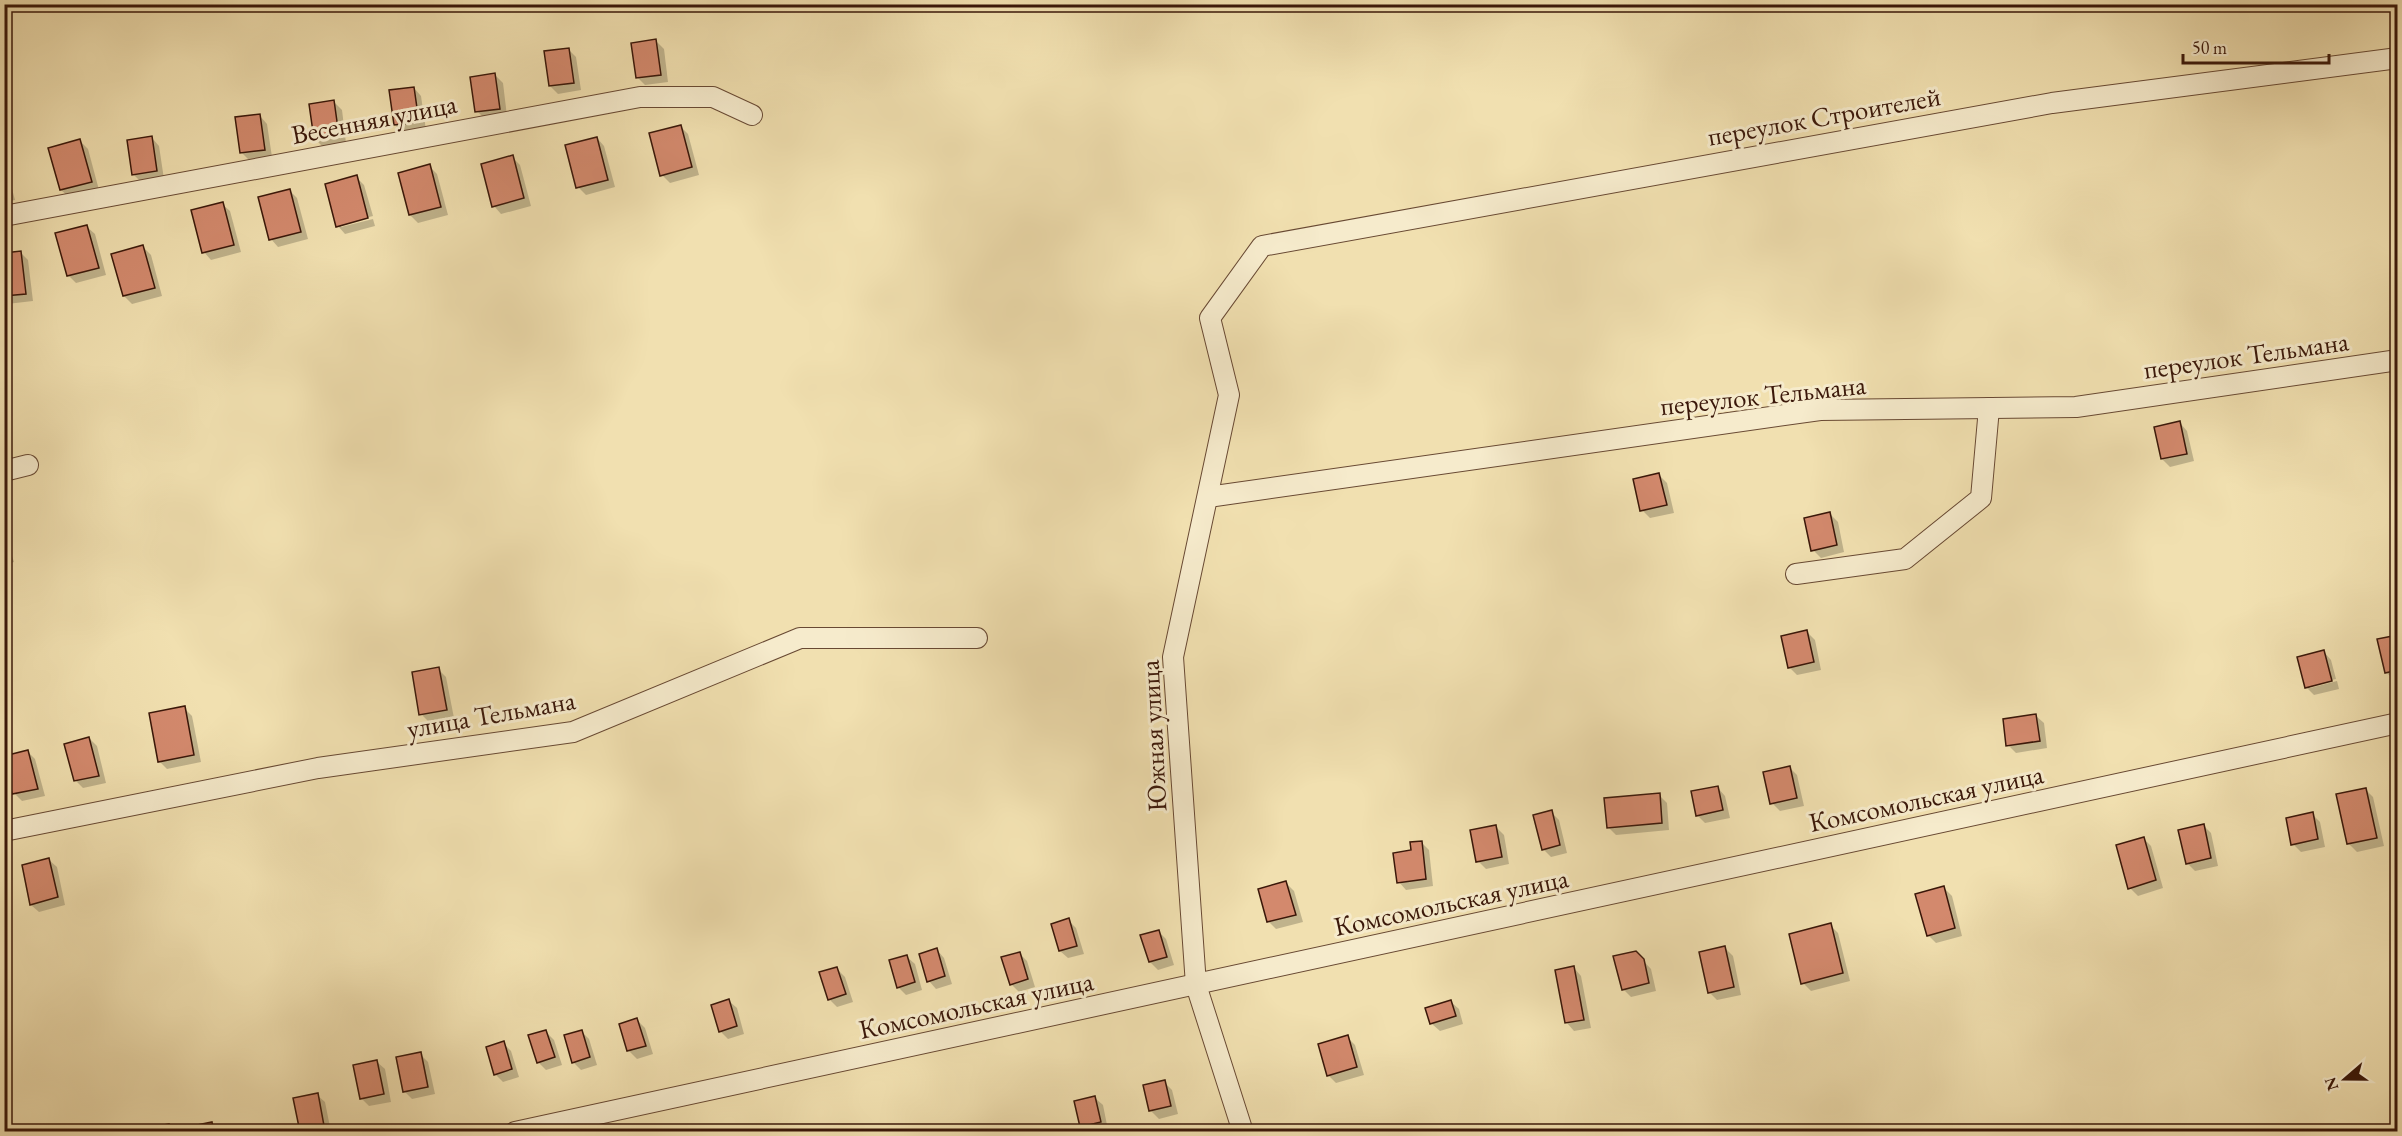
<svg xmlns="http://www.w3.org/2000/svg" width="2402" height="1136" viewBox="0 0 2402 1136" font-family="'EB Garamond',serif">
<rect width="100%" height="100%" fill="#f1e0b0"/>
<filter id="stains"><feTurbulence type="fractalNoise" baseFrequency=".00333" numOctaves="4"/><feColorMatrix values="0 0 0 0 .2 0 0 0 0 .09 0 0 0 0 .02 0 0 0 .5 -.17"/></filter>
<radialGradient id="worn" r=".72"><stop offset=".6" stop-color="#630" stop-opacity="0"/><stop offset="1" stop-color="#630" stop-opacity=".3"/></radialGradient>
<g fill="#0003">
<path d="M656 41 664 49 668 82 645 85 637 77Z"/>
<path d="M568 49 576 57 581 90 558 94 550 86Z"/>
<path d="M495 75 503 83 507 116 485 119 477 111Z"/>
<path d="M414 88 421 96 426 130 403 133 395 125Z"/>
<path d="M334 102 342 110 346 143 323 147 315 139Z"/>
<path d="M260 116 267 124 272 157 249 160 241 152Z"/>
<path d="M680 126 688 134 699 175 670 183 662 175Z"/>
<path d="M152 138 159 146 164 179 141 182 133 174Z"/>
<path d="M597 138 604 146 615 187 586 195 578 187Z"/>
<path d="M80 141 88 149 99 190 69 197 61 190Z"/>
<path d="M512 157 520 165 531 206 501 214 494 206Z"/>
<path d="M4 160 15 200 4 202Z"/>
<path d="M429 166 437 174 448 215 418 223 410 215 400 174Z"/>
<path d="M356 177 364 185 373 216 341 224V227L373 219 375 226 345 234 338 226Z"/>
<path d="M289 190 297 198 308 239 278 247 271 239Z"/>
<path d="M222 204 230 211 241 252 211 260 204 252Z"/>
<path d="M87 227 95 234 106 275 76 283 68 275Z"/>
<path d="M143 247 151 255 162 296 132 304 124 296Z"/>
<path d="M20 252 28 260 33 301 7 304 4 302V254Z"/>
<path d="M2180 423 2187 431 2194 461 2170 467 2162 459 2156 428Z"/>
<path d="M1659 475 1667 483 1674 513 1650 518 1642 510Z"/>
<path d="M1830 514 1838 522 1844 552 1821 558 1813 550Z"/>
<path d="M4 533 14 562 4 565Z"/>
<path d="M1807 632 1815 640 1821 670 1797 675 1789 667Z"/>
<path d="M2398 636V679L2394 680 2386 672Z"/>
<path d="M2324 652 2331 660 2336 679 2310 685V688L2337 681 2339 689 2314 695 2306 687Z"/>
<path d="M438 669 446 677 454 718 429 722 421 714Z"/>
<path d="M184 708 192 716 201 762 167 769 159 761Z"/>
<path d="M2036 716 2044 723 2047 748 2016 753 2008 745Z"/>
<path d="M89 738 97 746 106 783 83 788 75 780Z"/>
<path d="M27 751 35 759 45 796 22 801 14 793Z"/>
<path d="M1789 767 1797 775 1804 806 1780 811 1772 803Z"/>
<path d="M1718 788 1725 796 1730 818 1705 823 1697 815Z"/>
<path d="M2365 789 2373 797 2384 846 2357 852 2349 844Z"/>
<path d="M1659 795 1667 803 1669 830 1616 835 1608 827Z"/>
<path d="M1551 812 1559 820 1567 853 1551 857 1543 849Z"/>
<path d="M2312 814 2320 822 2325 847 2301 852 2293 844Z"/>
<path d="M2203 825 2211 833 2218 866 2195 871 2187 863Z"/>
<path d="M1496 827 1504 835 1509 864 1486 869 1478 861Z"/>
<path d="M2143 838 2151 846 2163 888 2138 896 2130 888Z"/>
<path d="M1421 842 1429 850 1433 886 1406 890 1399 882 1413 852Z"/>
<path d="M49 860 57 867 65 905 39 912 31 905 24 866Z"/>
<path d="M1286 883 1294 891 1303 922 1276 929 1269 922Z"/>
<path d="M1944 888 1952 896 1962 936 1936 943 1928 935Z"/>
<path d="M1068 920 1076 928 1084 954 1068 958 1060 951Z"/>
<path d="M1830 925 1838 933 1850 981 1811 991 1803 983Z"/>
<path d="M1158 931 1166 939 1174 965 1158 970 1150 962Z"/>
<path d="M1725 948 1733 956 1741 995 1717 1000 1709 992Z"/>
<path d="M937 950 944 958 952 984 936 989 929 981Z"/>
<path d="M1635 952 1651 969 1656 991 1631 997 1623 989Z"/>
<path d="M1019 953 1027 961 1035 987 1019 992 1011 984Z"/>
<path d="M907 957 915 964 922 990 906 995 898 987Z"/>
<path d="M1574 968 1581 976 1591 1028 1574 1031 1567 1023Z"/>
<path d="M837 969 845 977 853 1002 837 1007 829 999Z"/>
<path d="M729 1001 737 1008 744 1034 728 1039 720 1031Z"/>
<path d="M1451 1002 1459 1009 1463 1024 1440 1031 1432 1024 1427 1009Z"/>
<path d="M637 1020 645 1028 653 1054 637 1059 629 1051 621 1025Z"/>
<path d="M581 1031 589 1039 597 1065 581 1070 573 1062Z"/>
<path d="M546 1032 554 1040 562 1065 546 1070 538 1062Z"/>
<path d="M1347 1037 1355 1045 1364 1075 1336 1083 1328 1075Z"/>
<path d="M503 1043 511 1051 519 1077 503 1082 495 1074Z"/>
<path d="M420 1054 428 1062 435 1094 412 1099 404 1091Z"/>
<path d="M377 1062 385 1069 391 1102 369 1106 361 1098Z"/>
<path d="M1164 1082 1172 1090 1178 1114 1159 1119 1151 1111 1145 1087Z"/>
<path d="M317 1095 325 1102 331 1132H301Z"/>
<path d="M1095 1098 1103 1105 1108 1130 1087 1132 1081 1126Z"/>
<path d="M212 1124 219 1132H190Z"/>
</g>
<g fill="#d3896d" stroke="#3a1709" stroke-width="1.5">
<path d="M656 39 661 75 636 78 631 43Z"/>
<path d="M569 48 574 83 549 86 544 51Z"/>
<path d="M495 73 500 109 475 112 470 77Z"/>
<path d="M414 87 419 122 394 125 389 90Z"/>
<path d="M334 100 339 136 314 139 309 104Z"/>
<path d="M260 114 265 150 240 153 235 117Z"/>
<path d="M681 125 692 167 660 176 649 133Z"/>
<path d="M152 136 157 171 132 175 127 140Z"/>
<path d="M597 137 608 180 576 188 565 145Z"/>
<path d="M80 139 92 182 60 190 48 148Z"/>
<path d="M513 155 524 198 492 207 481 164Z"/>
<path d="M430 164 441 207 409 215 398 173Z"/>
<path d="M357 175 368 218 336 227 325 184Z"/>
<path d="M290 189 301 232 269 240 258 197Z"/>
<path d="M223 202 234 245 202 253 191 210Z"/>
<path d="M87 225 99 268 67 276 55 233Z"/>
<path d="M143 245 155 288 123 296 111 254Z"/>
<path d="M21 251 26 294 4 296V253Z"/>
<path d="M2180 421 2187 454 2161 459 2154 427Z"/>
<path d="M1659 473 1667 505 1640 511 1633 479Z"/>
<path d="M1830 512 1837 545 1811 551 1804 518Z"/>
<path d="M1807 630 1814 662 1788 668 1781 636Z"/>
<path d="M2398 635V670L2385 673 2377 639Z"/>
<path d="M2324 650 2332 681 2305 688 2297 657Z"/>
<path d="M439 667 447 710 419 715 412 672Z"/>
<path d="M185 706 194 755 158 762 149 713Z"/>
<path d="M2036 714 2040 741 2006 746 2003 719Z"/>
<path d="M89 737 99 776 74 781 64 744Z"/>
<path d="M28 750 38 789 12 794 4 756Z"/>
<path d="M1790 766 1797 798 1770 804 1763 772Z"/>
<path d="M1718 786 1723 810 1696 816 1691 791Z"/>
<path d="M2366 788 2377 838 2347 844 2336 794Z"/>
<path d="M1660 793 1662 823 1607 828 1604 798Z"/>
<path d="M1552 810 1560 845 1542 850 1533 815Z"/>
<path d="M2313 812 2318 839 2291 845 2286 818Z"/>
<path d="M2204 824 2211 858 2186 864 2178 830Z"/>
<path d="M1496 825 1502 857 1476 862 1470 830Z"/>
<path d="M2144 837 2156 880 2128 889 2116 845Z"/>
<path d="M1422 841 1426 879 1397 883 1393 853 1411 850 1410 842Z"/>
<path d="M49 858 58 897 30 905 22 865Z"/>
<path d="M1286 881 1296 915 1267 922 1258 889Z"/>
<path d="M1944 886 1955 928 1927 936 1915 894Z"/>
<path d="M1069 918 1077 946 1059 951 1051 924Z"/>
<path d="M1831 923 1843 973 1801 984 1789 934Z"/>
<path d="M1159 930 1167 957 1149 962 1140 935Z"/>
<path d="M1725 946 1734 987 1708 993 1699 952Z"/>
<path d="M937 948 945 976 927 982 919 954Z"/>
<path d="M1636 951 1644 959 1649 983 1622 990 1613 956Z"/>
<path d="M1020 952 1028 979 1010 985 1001 957Z"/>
<path d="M907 955 915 982 897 988 889 960Z"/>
<path d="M1574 966 1584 1020 1565 1023 1555 970Z"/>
<path d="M837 967 846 994 828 1000 819 972Z"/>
<path d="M729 999 737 1026 719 1032 711 1005Z"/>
<path d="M1451 1000 1456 1016 1430 1024 1425 1008Z"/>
<path d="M637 1018 646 1046 627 1051 619 1024Z"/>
<path d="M546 1030 555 1057 537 1063 528 1035Z"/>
<path d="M582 1030 590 1057 572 1063 564 1035Z"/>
<path d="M1348 1035 1357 1067 1327 1076 1318 1044Z"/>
<path d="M504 1041 512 1069 494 1075 486 1047Z"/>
<path d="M421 1052 428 1087 403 1092 396 1057Z"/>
<path d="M377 1060 384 1094 360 1099 353 1065Z"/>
<path d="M1165 1080 1171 1106 1149 1111 1143 1085Z"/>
<path d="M318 1093 325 1131 300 1132 293 1098Z"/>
<path d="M1095 1096 1101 1122 1080 1127 1074 1101Z"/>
<path d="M212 1122 214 1132H188L187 1127Z"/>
<path d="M169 1124 170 1132H145L144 1129Z"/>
</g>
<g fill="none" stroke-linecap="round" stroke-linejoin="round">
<g stroke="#684933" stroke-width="22">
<g id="street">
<path d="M4 216 640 97H713L752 115"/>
<path d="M4 471 28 465"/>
<path d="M1208 497 1820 410 2076 407 2398 360"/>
<path d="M1796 574 1905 559 1981 498 1989 408"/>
<path d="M4 831 318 768 573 732 800 638H977"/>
<path d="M515 1132 2398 723"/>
<path d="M1243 1132 1196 985 1173 657 1229 395 1210 318 1262 246 2052 103 2398 58"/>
</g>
</g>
<use href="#street" stroke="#f6ebcc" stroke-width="20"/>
</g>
<g text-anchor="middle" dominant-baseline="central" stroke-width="6" stroke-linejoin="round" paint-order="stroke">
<g font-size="27" fill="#3a1709" stroke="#f6ebcc">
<text transform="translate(1824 116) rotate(-10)">переулок Строителей</text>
<text transform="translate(374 119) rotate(-11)">Весенняя улица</text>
<text transform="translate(2246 355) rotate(-8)">переулок Тельмана</text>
<text transform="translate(1763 395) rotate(-6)">переулок Тельмана</text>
<text transform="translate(491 714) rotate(-10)">улица Тельмана</text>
<text transform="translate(1153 736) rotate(-93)">Южная улица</text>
<text transform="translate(1926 798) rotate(-12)">Комсомольская улица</text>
<text transform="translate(1451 902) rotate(-12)">Комсомольская улица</text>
<text transform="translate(976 1005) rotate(-12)">Комсомольская улица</text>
</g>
</g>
<rect width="2402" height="1136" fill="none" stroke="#f1e0b0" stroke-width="24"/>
<rect x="6" y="6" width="2390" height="1124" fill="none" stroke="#3a1709" stroke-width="3"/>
<rect x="12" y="12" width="2378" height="1112" fill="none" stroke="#3a1709" stroke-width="1.5"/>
<g transform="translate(2345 1079) rotate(250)" stroke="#f6ebcc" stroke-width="4.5" paint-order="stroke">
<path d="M0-4.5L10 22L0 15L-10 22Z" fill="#3a1709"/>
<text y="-9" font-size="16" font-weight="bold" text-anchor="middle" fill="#3a1709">N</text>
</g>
<path d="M2183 54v9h146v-9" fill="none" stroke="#3a1709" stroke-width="3"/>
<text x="2192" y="54" font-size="18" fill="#3a1709" stroke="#f6ebcc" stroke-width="4.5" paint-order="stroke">50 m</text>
<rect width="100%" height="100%" filter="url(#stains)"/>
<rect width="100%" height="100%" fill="url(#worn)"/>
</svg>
